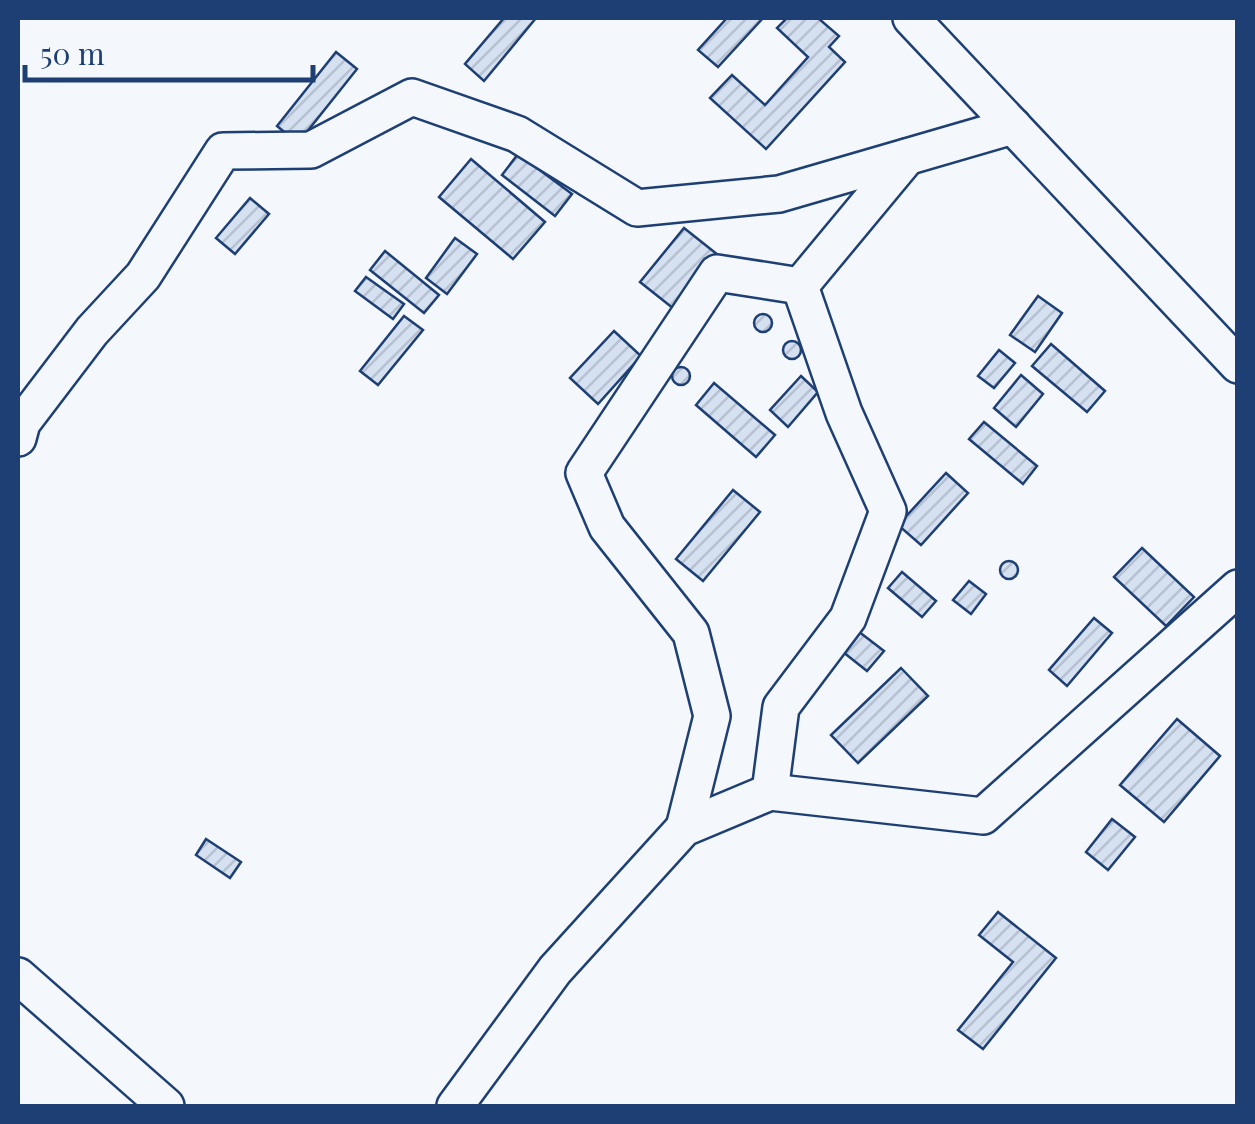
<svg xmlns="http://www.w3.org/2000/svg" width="1255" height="1124" viewBox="0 0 1255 1124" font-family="'Playfair Display',serif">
<defs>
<pattern id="building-hatch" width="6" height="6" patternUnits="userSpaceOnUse" patternTransform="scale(2.5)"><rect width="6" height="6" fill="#d5e0f0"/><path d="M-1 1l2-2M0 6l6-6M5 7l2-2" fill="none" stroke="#b6c1d1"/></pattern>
</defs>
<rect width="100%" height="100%" fill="#f4f7fb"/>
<g fill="url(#building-hatch)" stroke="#1d3f73" stroke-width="2.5">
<path d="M504 18H536L484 81 465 64Z"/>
<path d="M727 18H763L718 67 698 50Z"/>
<path d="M787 18H818L839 36 829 47 845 62 766 149 710 98 732 75 765 105 808 57 777 28Z"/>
<path d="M336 52 357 69 298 143 277 126Z"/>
<path d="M518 154 572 194 555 216 502 175Z"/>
<path d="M471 159 545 222 513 259 439 197Z"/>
<path d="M250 198 269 214 235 254 216 238Z"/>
<path d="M684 228 718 255 674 309 640 282Z"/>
<path d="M455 238 477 254 447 294 426 278Z"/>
<path d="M385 251 439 295 424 313 370 270Z"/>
<path d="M366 277 404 304 393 319 355 291Z"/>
<path d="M1038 296 1062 313 1035 352 1010 335Z"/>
<circle cx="763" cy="323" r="9"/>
<path d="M404 316 423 330 378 385 360 371Z"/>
<path d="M614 331 641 356 598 404 570 378Z"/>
<circle cx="792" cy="350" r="9"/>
<path d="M1051 344 1105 391 1087 412 1032 366Z"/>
<path d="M999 350 1015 363 994 388 978 376Z"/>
<circle cx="681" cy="376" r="9"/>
<path d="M1021 375 1043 394 1016 427 994 408Z"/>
<path d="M801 376 818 392 788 427 770 410Z"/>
<path d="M714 383 775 435 756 457 696 405Z"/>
<path d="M984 422 1037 466 1023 484 969 439Z"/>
<path d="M946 473 968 493 921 545 898 525Z"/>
<path d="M733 490 760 512 703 581 676 559Z"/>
<path d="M1142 548 1194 597 1166 626 1114 577Z"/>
<circle cx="1009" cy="570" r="9"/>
<path d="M902 572 936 601 922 617 888 588Z"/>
<path d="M969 581 986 594 971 614 953 600Z"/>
<path d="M1094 618 1112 633 1067 686 1049 670Z"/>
<path d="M854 628 884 651 867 671 838 648Z"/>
<path d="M901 668 928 696 858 763 831 735Z"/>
<path d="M1177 719 1220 756 1164 822 1120 785Z"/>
<path d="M1112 819 1135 837 1108 870 1086 852Z"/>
<path d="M206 839 241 862 230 878 196 855Z"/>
<path d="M998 912 1056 958 983 1049 958 1030 1013 962 979 935Z"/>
</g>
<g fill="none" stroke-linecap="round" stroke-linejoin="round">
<g stroke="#1d3f73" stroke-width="40">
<g id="minor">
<path d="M911 18 1238 365"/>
<path d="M18 438 22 423 92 331 143 276 223 151 311 150 412 97 517 134 637 208 779 194 1013 126"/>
<path d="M770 792 781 707 848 618 888 511 844 413 800 286 907 157"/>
<path d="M684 828 712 716 691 633 607 527 584 473 717 273 800 286"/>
<path d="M18 976 166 1106"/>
<path d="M455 1106 555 970 684 828 770 792 983 816 1238 588"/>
</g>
</g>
<use href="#minor" stroke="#f4f7fb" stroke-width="35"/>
</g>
<rect width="1255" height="1124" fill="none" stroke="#1d3f73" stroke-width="40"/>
<path d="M25 65v15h288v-15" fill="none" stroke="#1d3f73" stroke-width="5"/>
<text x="40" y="65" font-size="30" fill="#1d3f73" stroke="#f4f7fb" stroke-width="8" paint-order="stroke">50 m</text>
</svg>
